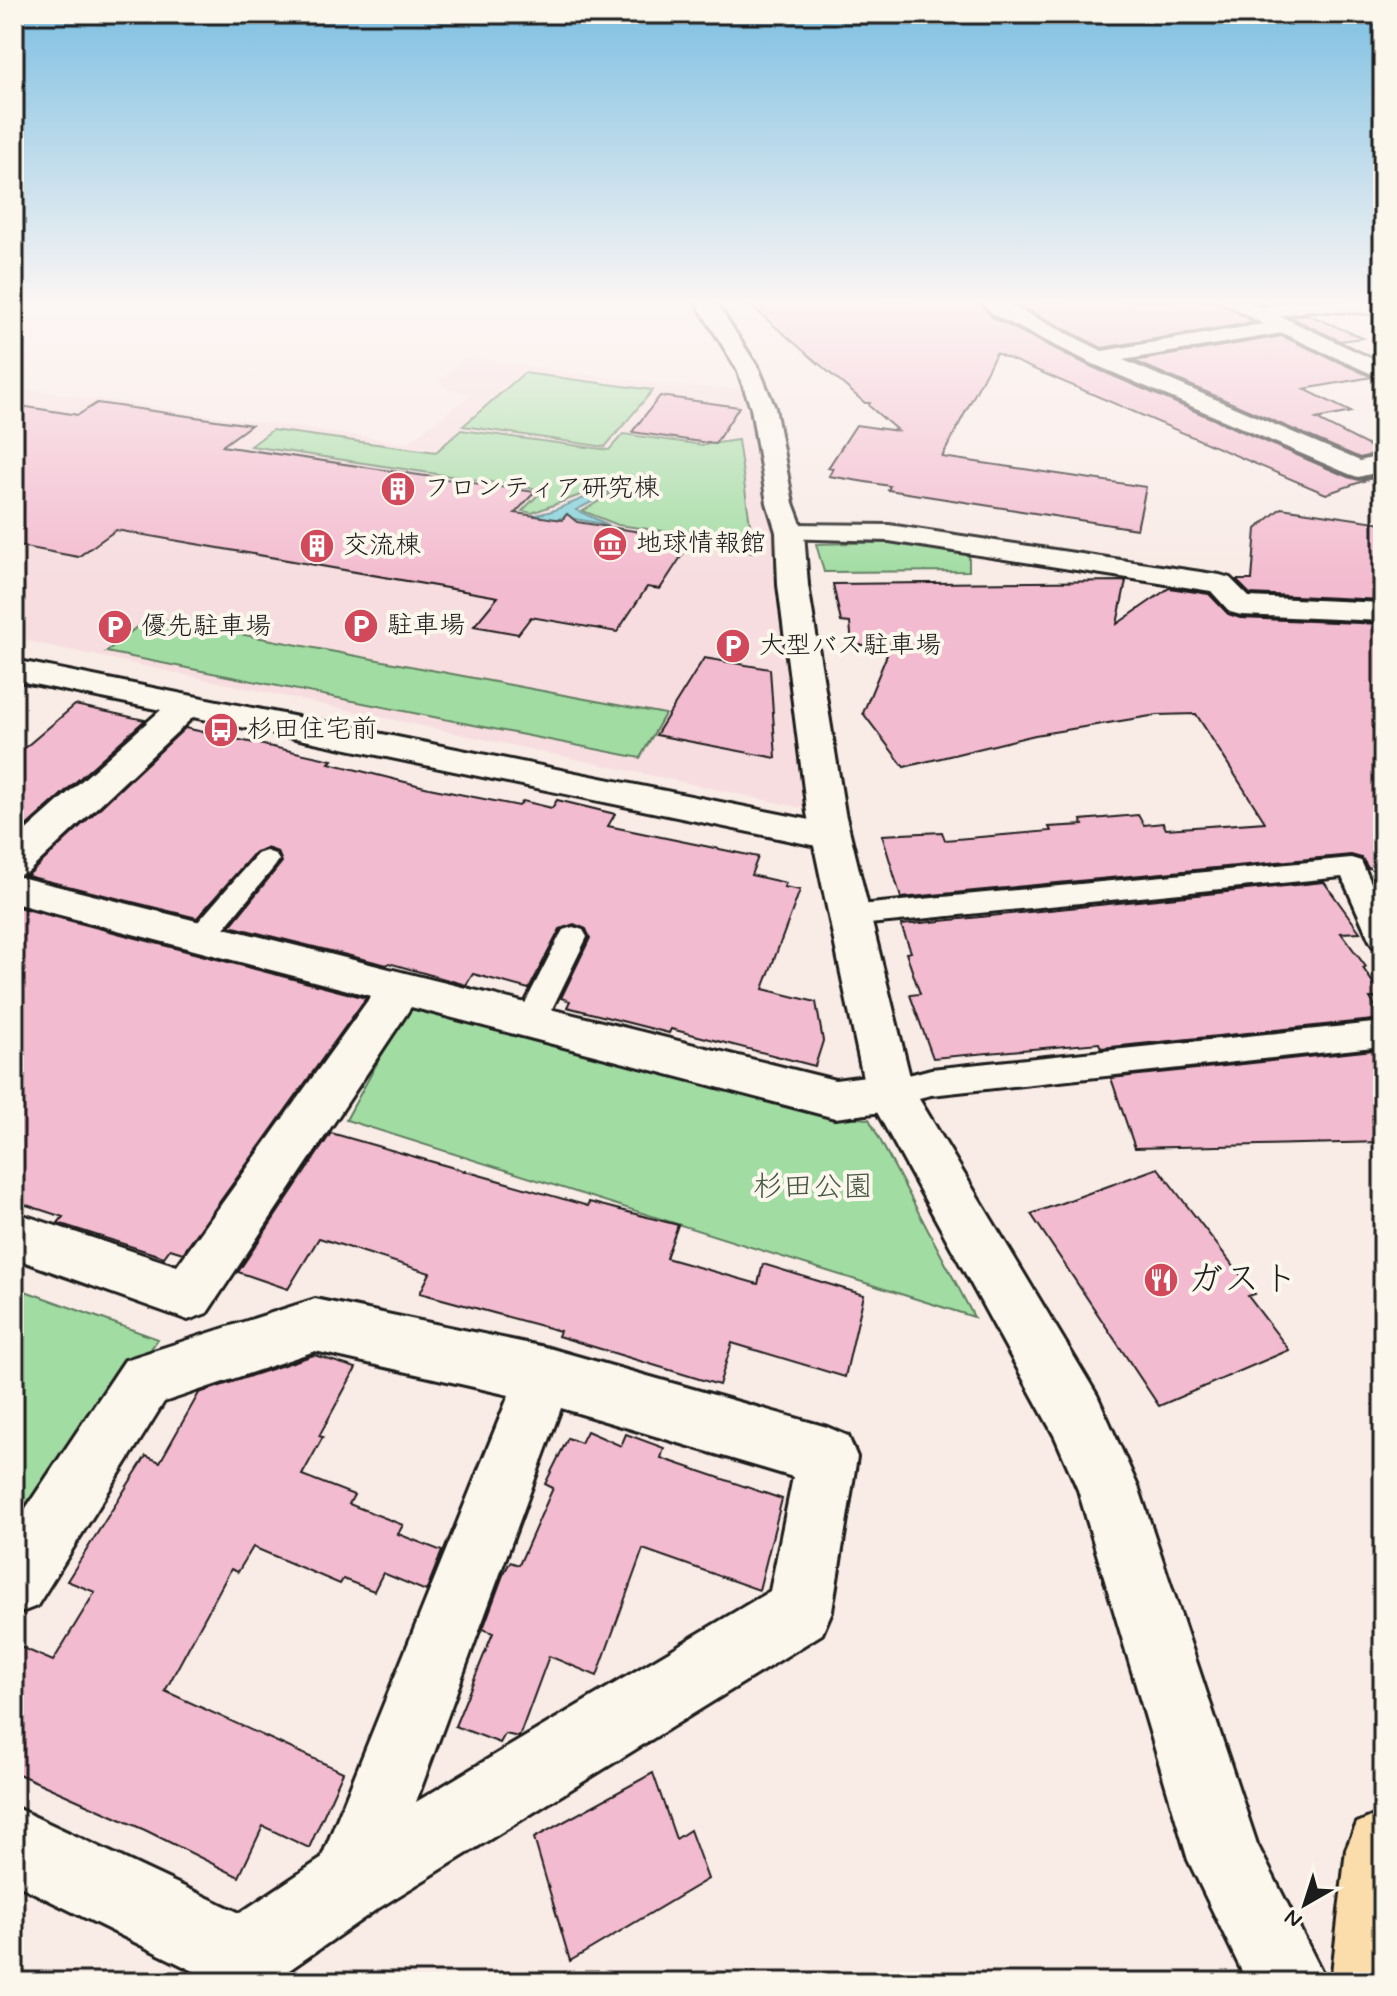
<svg xmlns="http://www.w3.org/2000/svg" width="1397" height="1996" viewBox="0 0 1397 1996" font-family="Mynerve,'Klee One',sans-serif">
<rect width="100%" height="100%" fill="#f9ebe6"/>
<filter id="ink" filterUnits="userSpaceOnUse"><feTurbulence type="fractalNoise" baseFrequency=".0125" numOctaves="2"/><feDisplacementMap in="SourceGraphic" scale="16" xChannelSelector="R" yChannelSelector="G"/><feConvolveMatrix kernelMatrix="1 2 1 2 8 2 1 2 1" color-interpolation-filters="sRGB"/></filter>
<g filter="url(#ink)">
<path fill="#f7dddf" d="M466 358 672 386 744 389 763 408 826 813 14 638V387L408 443 471 394 449 390 438 382Z"/>
<g fill="#a1dca2" stroke="#5e7c5f" stroke-width="2">
<path d="M524 373 653 390 605 447 463 426Z"/>
<path d="M272 430 436 452 461 430 609 450 623 434 703 445 738 440 754 552 708 546 709 537 618 525 583 511 617 490 599 488 532 513 522 511 543 490 251 446Z"/>
<path d="M896 542 969 550V571L824 572 816 544Z"/>
<path d="M149 617 665 714 640 758 106 652Z"/>
<path d="M411 1001 846 1117 869 1119 974 1317 346 1120Z"/>
<path d="M14 1287 158 1339 14 1539Z"/>
</g>
<path fill="#7ecfd9" stroke="#57878d" stroke-width="2" d="M599 492H611L576 510 609 525 564 517 558 519 533 549 524 518 552 511Z"/>
<g fill="#f3bbcf" stroke="#1c1c1c" stroke-width="2">
<path d="M745 301H977L993 318 1090 366 1348 477 1359 480 1381 475 1326 494 996 353 942 457 1146 487 1137 529 888 490 890 486 829 476 833 469 828 468 856 425 898 431 869 406 870 403H865Z"/>
<path d="M1010 301H1218L1254 322 1102 348Z"/>
<path d="M1307 314 1363 338 1340 341 1290 317Z"/>
<path d="M1282 336 1372 377 1304 389 1351 412 1316 419 1381 452 1360 458 1134 361Z"/>
<path d="M660 396 739 407 715 444 632 432Z"/>
<path d="M97 403 251 425 222 446 535 492 515 513 562 520 567 514 577 522 692 540 660 589 647 587 617 632 531 617 518 634 474 626 498 597 116 530 78 557 14 545V405L78 415Z"/>
<path d="M1281 508 1383 523V600L1250 594 1236 580H1252L1256 529Z"/>
<path d="M1126 581 1117 624 1169 588 1209 594 1228 614 1240 618 1383 624V869L1368 868 1362 858 1351 855 901 898 882 835 942 832 945 840 1051 831 1049 827 1083 825 1081 820 1138 815 1144 825 1163 823 1166 829 1265 822 1196 714 1157 715 1035 735 904 767 863 713 891 645H852L850 623 841 622 833 584Z"/>
<path d="M704 658 770 669 776 758 656 735Z"/>
<path d="M75 705 145 720 14 837V757Z"/>
<path d="M185 728 332 760 329 763 429 788 519 806 523 801 552 808 557 800 615 814 608 826 758 857 751 875 786 883 784 887 800 890 763 989 816 1002 823 1041 815 1066 671 1029 669 1033 567 1007 570 1001 561 998 590 938 586 929 574 924 560 929 529 989 473 974 466 985 389 963 387 965 230 926 282 862 278 852 267 848 255 852 197 918 27 876Z"/>
<path d="M1324 882 1360 932 1341 933 1366 967 1363 968 1383 998H1370L1383 1019 1101 1048 1099 1043 933 1058 910 995 920 994 906 953 911 952 901 925Z"/>
<path d="M14 906 366 998 183 1253 170 1249 164 1257 58 1223 63 1217 14 1201Z"/>
<path d="M1383 1049V1142L1135 1148 1111 1078Z"/>
<path d="M331 1133 588 1206 589 1202 678 1225 666 1258 758 1284 763 1264 864 1295 845 1377 732 1343 719 1385 558 1336 560 1331 420 1293 430 1273 319 1238 288 1289 238 1272Z"/>
<path d="M1158 1168 1255 1294 1248 1296 1289 1350 1159 1406 1031 1214Z"/>
<path d="M314 1355 356 1368 319 1436 323 1437 302 1475 354 1495 349 1504 403 1525 398 1534 442 1551 426 1591 383 1573 374 1591 343 1579 340 1584 253 1547 238 1572 231 1569 165 1691 343 1772 309 1848 263 1826 239 1877 147 1831 14 1772V1644L53 1661 95 1592 67 1581 146 1456 160 1462 199 1393Z"/>
<path d="M587 1431 621 1446 626 1434 664 1448 661 1458 782 1499 759 1590 643 1549 597 1676 549 1656 519 1737 505 1734 500 1743 455 1726 493 1633 483 1629 503 1575 510 1562 519 1565 553 1488 545 1484 568 1438 581 1443Z"/>
<path d="M653 1773 676 1839 690 1830 708 1879 570 1961 534 1838Z"/>
</g>
<g fill="none" stroke-linecap="round" stroke-linejoin="round">
<g stroke="#1c1c1c" stroke-width="6">
<g id="service">
<path d="M266 851 275 854 279 860 275 866 211 944 201 947 191 944 187 937 191 930 257 854Z"/>
<path d="M1351 858 1361 861 1383 908V949L1373 946 1369 939 1342 877 849 926 839 923 835 916 839 909 849 906Z"/>
<path d="M573 927 583 930 587 937 545 1023 541 1031 530 1035 519 1031 515 1023 559 937 563 930Z"/>
<path d="M1383 1022V1046L931 1095 890 1105 879 1101 874 1092 879 1083 931 1069Z"/>
</g>
</g>
<g stroke="#1c1c1c" stroke-width="6">
<g id="minor">
<path d="M980 301H1002L1102 351 1263 324 1221 301H1248L1261 307 1293 301 1383 302V314L1311 310 1280 316 1383 364V379L1282 333 1123 360 1360 461 1383 455V471L1358 477 1349 474 1091 363 994 315Z"/>
<path d="M790 524 889 525 1220 575 1230 578 1249 597 1383 603V621L1241 615 1230 612 1211 591 889 541 780 538 776 532 780 526Z"/>
<path d="M14 660 845 827 850 836 845 845 831 849 193 717 28 872 16 876 835 1080 890 1073 907 1078 914 1092 907 1106 890 1111 835 1118 411 1007 207 1313 188 1320 14 1258V1212L177 1266 371 996 14 903V841L161 710 14 680Z"/>
<path d="M315 1299 545 1347 827 1427 848 1436 857 1457 832 1611 822 1634 374 1911 272 1982H216L14 1883V1807L240 1913 321 1859 509 1395 315 1351 164 1402 37 1606 14 1615V1526L125 1360ZM561 1408 793 1477 770 1591 416 1802Z"/>
</g>
</g>
<g stroke="#1c1c1c" stroke-width="6">
<path id="tertiary" d="M695 301H715L759 369 775 408 793 503 804 532 808 585 845 813 913 1089 1097 1395 1139 1489 1257 1844 1327 1982H1247L1188 1860 1078 1490 1055 1437 866 1092 807 813 778 585 776 532 767 503 751 408 737 369Z"/>
</g>
<g stroke="#1c1c1c" stroke-width="6">
<path id="trunk" d="M1383 1812V1982H1331L1346 1849 1357 1823Z"/>
</g>
<use href="#service" fill="#fbf7ec" fill-rule="evenodd"/>
<use href="#minor" fill="#fbf7ec" fill-rule="evenodd"/>
<use href="#tertiary" fill="#fbf7ec" fill-rule="evenodd"/>
<use href="#trunk" fill="#fbddab" fill-rule="evenodd"/>
</g>
</g>
<linearGradient id="sky" x2="0" y2="1"><stop stop-color="#7dbfe2"/><stop offset="0.52" stop-color="#fcf6f4"/><stop offset="1" stop-color="#fcf6f4" stop-opacity="0"/></linearGradient>
<rect width="1397" height="581" fill="url(#sky)"/>
<defs>
<g id="building-disc" transform="scale(1.8)"><circle r="9.5" fill="#d1495b" stroke="#fbf7ec"/><path d="M-4-6H4V6H1V3H-1V6H-4ZM-2.5-4.3h1.7v1.8h-1.7ZM.8-4.3h1.7v1.8H.8ZM-2.5-1h1.7V.8h-1.7ZM.8-1h1.7V.8H.8Z" fill="#fff"/></g>
<g id="museum-disc" transform="scale(1.8)"><circle r="9.5" fill="#d1495b" stroke="#fbf7ec"/><path d="M0-6L6-3V-2H-6V-3ZM-5-1h2V3h-2ZM-1-1h2V3h-2ZM3-1h2V3H3ZM-6 4H6V6H-6Z" fill="#fff"/></g>
<g id="parking-disc" transform="scale(1.8)"><circle r="9.5" fill="#d1495b" stroke="#fbf7ec"/><path d="M-3.5-5.5H1a3.5 3.5 0 0 1 0 7H-1V5.5H-3.5ZM-1-3.4V-.6H.8a1.4 1.4 0 0 0 0-2.8Z" fill="#fff"/></g>
<g id="bus-disc" transform="scale(1.8)"><circle r="9.5" fill="#d1495b" stroke="#fbf7ec"/><path d="M-5-6H5V4H4V6H2V4H-2V6H-4V4H-5ZM-3.5-4V0h7V-4ZM-3.5 1.2v1.5H-2V1.2ZM2 1.2v1.5H3.5V1.2Z" fill="#fff"/></g>
<g id="restaurant-disc" transform="scale(1.8)"><circle r="9.5" fill="#d1495b" stroke="#fbf7ec"/><path d="M-5-6h1v4h1v-4h1v4h1v-4h1v5L-1.5 .5V6h-2V.5L-5-1ZM5-6V6H3V1.5H1.5Q1.5-4 5-6Z" fill="#fff"/></g>
</defs>
<g fill-rule="evenodd">
<use href="#building-disc" x="398" y="489"/>
<use href="#museum-disc" x="610" y="544"/>
<use href="#building-disc" x="317" y="546"/>
<use href="#parking-disc" x="361" y="626"/>
<use href="#parking-disc" x="115" y="627"/>
<use href="#parking-disc" x="733" y="646"/>
<use href="#bus-disc" x="221" y="730"/>
<use href="#restaurant-disc" x="1161" y="1280"/>
</g>
<g text-anchor="middle" dominant-baseline="central" stroke-width="8" stroke-linejoin="round" paint-order="stroke">
<g font-size="26" fill="#1c1c1c" stroke="#fbf7ec" text-anchor="start">
<text x="424" y="489">フロンティア研究棟</text>
<text x="636" y="544">地球情報館</text>
<text x="343" y="546">交流棟</text>
<text x="387" y="626">駐車場</text>
<text x="141" y="627">優先駐車場</text>
<text x="759" y="646">大型バス駐車場</text>
<text x="247" y="730">杉田住宅前</text>
</g>
<g font-size="30" fill="#445644" stroke="#fbf7ec">
<text x="813" y="1187">杉田公園</text>
</g>
<g font-size="36" fill="#1c1c1c" stroke="#fbf7ec" text-anchor="start">
<text x="1187" y="1280">ガスト</text>
</g>
</g>
<rect width="1397" height="1996" fill="none" stroke="#fbf7ec" stroke-width="48"/>
<rect x="24" y="24" width="1349" height="1948" fill="none" stroke="#1c1c1c" stroke-width="3" filter="url(#ink)"/>
<g transform="translate(1305 1904) rotate(219)" stroke="#fbf7ec" stroke-width="6" paint-order="stroke">
<path d="M0-6L14 30L0 20L-14 30Z" fill="#1c1c1c"/>
<text y="-12" font-size="22" font-weight="bold" text-anchor="middle" fill="#1c1c1c">N</text>
</g>
</svg>
